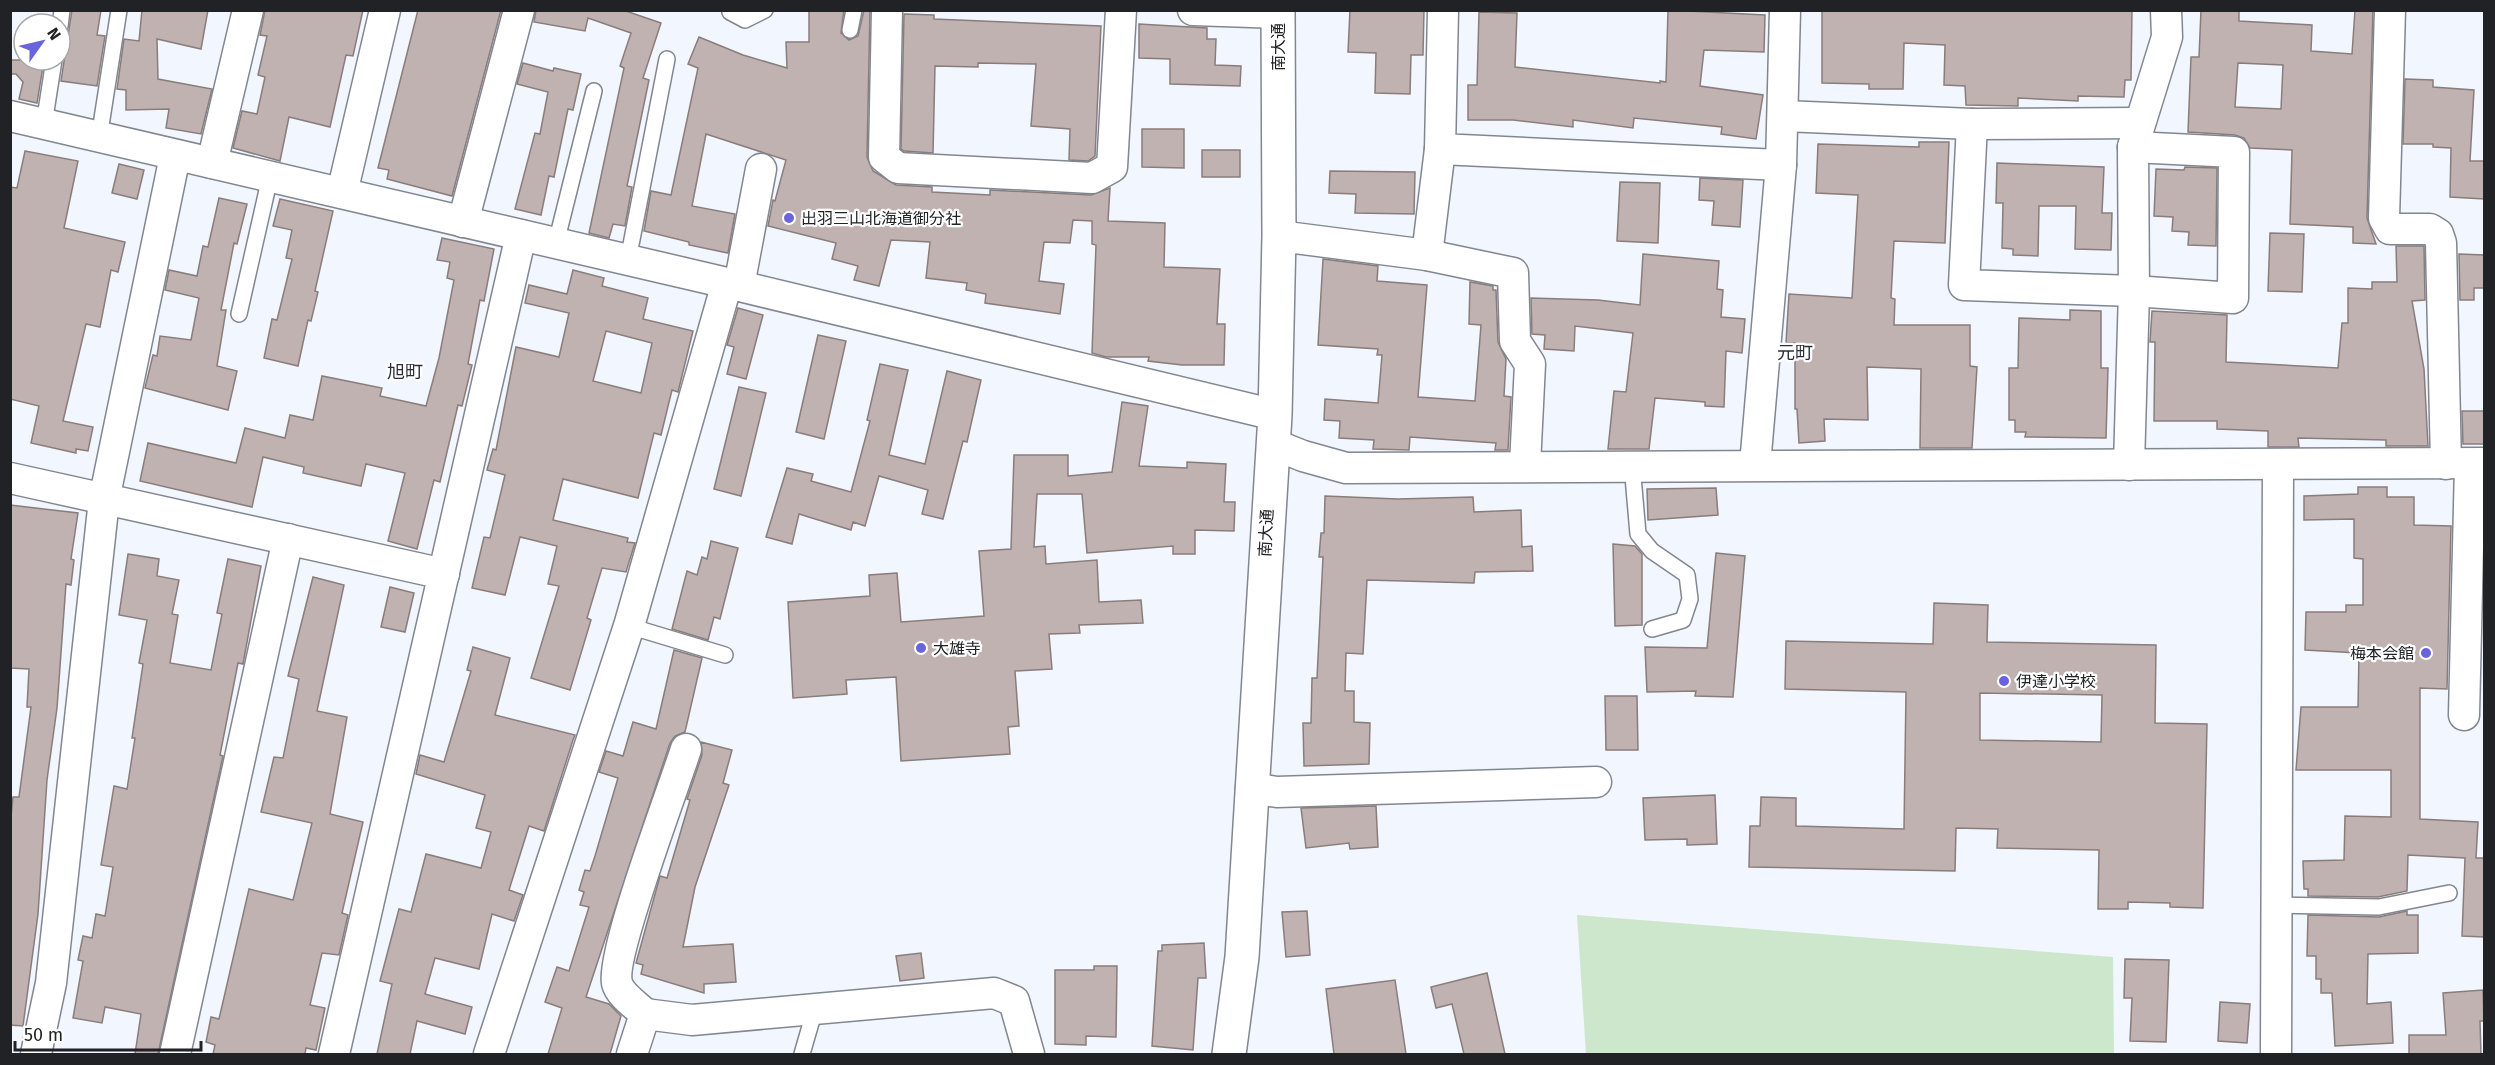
<svg xmlns="http://www.w3.org/2000/svg" width="2495" height="1065" viewBox="0 0 2495 1065" font-family="'Fira Sans','Noto Sans JP',sans-serif">
<rect width="100%" height="100%" fill="#f2f6ff"/>
<path fill="#cde7cc" d="M1577 915 2113 957 2114 1054H1586Z"/>
<g fill="#c0b2b0" stroke="#897d7b" stroke-width="1.5" fill-rule="evenodd">
<path d="M72 10H101L97 35 105 36 97 86 61 81Z"/>
<path d="M142 10H208L201 49 157 39 158 79 212 89 201 134 166 128 169 109 126 110V90L117 89 124 39 139 41Z"/>
<path d="M265 10H363L353 56 346 55 330 127 289 117 280 161 233 148 242 111 257 114 265 77 258 75 267 36 260 35Z"/>
<path d="M418 10H501L452 196 387 179 389 170 378 168Z"/>
<path d="M536 10H623L661 23 643 78 649 80 627 186 632 187 625 226 613 224 609 238 589 233 624 68 620 66 631 33 588 18 585 31 534 22Z"/>
<path d="M809 10H844L841 33 849 40 858 36 864 10H870L867 157 873 171 896 185 932 187V192L990 195V190L1091 195 1110 188 1108 221 1165 223 1164 267 1220 269 1217 324H1225L1224 365H1182L1148 361 1149 357H1106L1092 353 1096 245 1092 244V221L1073 220 1070 243 1044 242 1039 281 1064 284 1060 314 985 303 986 294 966 290 967 283 926 278 930 242 891 240 879 286 854 280 858 266 832 259 836 243 768 226 773 200 775 201 786 160 706 134 692 206 735 214 728 253 689 245V242L644 231 651 191 671 195 698 68 688 64 699 37 743 55 787 68 786 42H809Z"/>
<path d="M1350 10H1424L1423 55H1411L1410 94 1375 93 1376 53 1348 52Z"/>
<path d="M1668 10 1765 15 1764 52 1704 50 1700 86 1763 95 1756 139 1721 134 1722 127 1634 118 1633 128 1573 120V127L1513 120H1468V85H1477L1479 12 1517 13 1515 67 1660 83V81L1666 82Z"/>
<path d="M1822 10H2132L2131 80H2125L2124 97 2078 96V101L2018 98V106L1966 105 1965 86 1944 85 1945 45 1904 43 1903 89H1869V84L1822 83Z"/>
<path d="M2201 10H2239V21L2312 25 2311 51 2352 54 2355 10H2373L2367 218 2376 244 2353 243V227L2290 224 2292 150 2250 148 2244 138 2235 135 2188 132 2191 57H2199ZM2238 63 2283 65 2281 109 2235 107Z"/>
<path d="M904 14 934 15V19L1101 26 1095 156 1088 161 1069 160 1070 129 1031 126 1036 64 978 63V67L935 66 933 153 904 151 901 149Z"/>
<path d="M1139 24 1207 28V39H1216L1215 65 1241 66 1240 86 1170 84V59L1139 58Z"/>
<path d="M10 60H44L37 103 19 99 23 82 16 74H10Z"/>
<path d="M523 63 553 71 554 68 581 74 573 110 568 109 554 177 549 176 541 215 515 209 535 133 540 134 548 92 517 84Z"/>
<path d="M2405 79 2433 80V87L2474 90 2470 161H2484V199L2450 197 2451 148 2433 147V144H2403Z"/>
<path d="M1142 129H1184V168L1142 167Z"/>
<path d="M1919 142H1949L1945 243 1894 241 1891 298 1895 299 1894 325H1970V366L1977 367 1972 448H1920L1921 369 1867 367 1868 420 1824 419 1825 441 1799 443 1797 409H1795V343H1786L1789 294 1852 298 1858 195 1816 193 1818 144 1919 147Z"/>
<rect x="1202" y="150" width="38" height="27"/>
<path d="M25 151 78 161 64 228 125 242 118 272 111 270 100 327 86 324 63 421 93 427 88 451 76 449V453L31 443 39 406 10 399V187L17 188Z"/>
<path d="M1997 163 2104 167 2102 213H2112L2111 250 2075 249 2076 206H2039L2038 256 2013 255V249L2002 248 2003 203H1996Z"/>
<path d="M119 164 144 170 137 199 112 193Z"/>
<path d="M2185 167 2217 168 2216 246 2188 245 2189 232 2172 231 2173 217 2154 216 2156 169 2184 170Z"/>
<path d="M1330 171 1415 172 1414 214 1355 213 1356 194 1329 193Z"/>
<path d="M1700 178 1743 180 1740 227 1712 225 1714 201 1699 200Z"/>
<path d="M1620 182 1660 183 1658 243 1617 241Z"/>
<path d="M219 198 247 204 237 244 234 243 221 310H226L217 366 237 371 228 410 145 388 153 355 157 356 160 336 191 340 199 298 165 290 169 270 197 276 203 246 208 247Z"/>
<path d="M280 199 333 211 315 291 318 292 311 321 308 320 298 366 264 358 272 319 277 320 292 259 286 258 292 230 273 226Z"/>
<path d="M2270 233 2304 234 2302 292 2268 291Z"/>
<path d="M442 238 494 249 484 301 480 300 468 364 472 365 462 406 458 405 440 482 434 480 417 549 388 541 405 473 366 464 361 486 303 473 304 467 263 457 252 507 140 481 148 443 236 463 245 428 285 438 290 415 313 420 322 376 382 388 380 396 426 406 439 358 454 280 447 278 450 262 437 260Z"/>
<path d="M2396 246H2424L2425 300 2412 301 2424 369 2428 446H2386V440L2298 438 2299 447H2268V431L2217 429V421H2154L2155 342H2150L2152 311 2227 315 2226 362 2338 368 2342 323H2348V288L2372 289V282H2397Z"/>
<path d="M1643 254 1719 261 1717 289 1723 290 1721 317 1745 319 1742 353 1726 351 1724 407 1705 406V402L1655 398 1649 449H1608L1614 391 1626 392 1633 333 1575 326 1574 351 1544 349 1545 335 1532 334 1531 298 1598 300 1640 305Z"/>
<path d="M2459 254 2484 255V288H2474V300H2460Z"/>
<path d="M1323 259 1378 266 1377 281 1427 285 1418 397 1475 401 1481 325 1469 324 1470 282 1493 286V290H1496L1498 342 1506 359 1504 396 1511 397 1508 450H1495L1496 443 1410 437 1409 450 1373 449 1374 440 1339 438 1340 421 1324 420 1325 399 1378 403 1382 355H1377L1378 349 1318 345Z"/>
<path d="M573 270 604 278 602 286 648 298 643 319 693 331 678 392 672 390 661 435 654 433 638 498 563 479 553 520 628 538 627 542 635 543 626 572 602 568 587 618 591 620 570 690 531 678 559 586 548 584 557 546 520 537 505 595 472 588 484 537 490 538 505 475 487 470 493 449 496 450 516 347 559 357 569 313 525 303 529 285 567 294ZM606 331 652 343 641 393 593 381Z"/>
<path d="M738 308 763 315 746 379 727 374 734 347 727 345Z"/>
<path d="M2070 310 2101 311V368H2108L2106 438 2025 437 2026 432H2015V420H2009V368H2018L2019 318 2070 320Z"/>
<path d="M818 335 846 341 824 439 796 432Z"/>
<path d="M880 364 908 370 889 455 925 464 947 371 981 380 967 442 963 441 943 519 922 514 928 490 879 476 865 526 853 522 851 530 799 514 792 544 766 537 787 468 813 474 811 481 851 492 870 421 867 420Z"/>
<path d="M739 387 766 393 741 496 714 489Z"/>
<path d="M1122 402 1148 406 1139 466 1187 468V462L1226 464 1224 502H1235L1234 531 1195 530V554H1173V546L1087 553 1082 494H1037L1034 547 1045 546 1046 564 1097 560 1099 602 1141 600 1143 623 1079 625 1080 633 1049 634 1052 669 1015 671 1019 726 1008 727 1010 754 901 761 896 677 846 680 847 694 793 698 788 602 870 596 869 575 897 573 901 622 984 616 979 551 1011 549 1014 455H1068V476L1112 472Z"/>
<path d="M2462 411H2484V444H2463Z"/>
<path d="M2358 487H2387V497H2414V525L2451 526 2447 689 2420 688V819L2478 822 2476 858H2484V937L2462 936 2465 858 2408 855 2407 891 2378 897 2308 896V889H2304L2303 861 2344 860 2345 816 2391 817V770H2296L2301 707H2358L2359 653 2305 650 2306 612H2346V605H2363V559L2354 558V519L2304 520V496L2358 494Z"/>
<path d="M1716 488 1718 515 1648 520 1647 489Z"/>
<path d="M1325 496 1398 499 1473 497 1474 512 1521 510 1522 547 1532 546 1533 571 1475 572 1474 583 1367 580 1363 654 1346 653 1345 691H1354V722L1370 723 1369 764 1304 766 1303 723H1311L1312 678H1317L1323 557H1319L1321 533H1324Z"/>
<path d="M10 505 78 513 71 559 74 560 71 585 66 584 57 708 47 780 38 914 23 1026 10 1025V826L13 797H19L31 707H27L29 669 10 668Z"/>
<path d="M711 541 738 548 720 619 714 617 708 640 672 629 687 571 697 575 702 557 707 559Z"/>
<path d="M1613 544 1635 546 1642 554V625L1615 626Z"/>
<path d="M1716 553 1745 556 1733 697 1695 696 1696 691 1647 692 1645 647 1707 648Z"/>
<path d="M128 554 159 559 157 576 179 580 172 614 178 615 170 663 211 670 222 614 217 613 228 559 261 566 243 664 238 663 220 755 223 756 158 1054H135L141 1014 105 1007 102 1023 73 1018 83 961 78 960 83 936 92 938 96 914 105 916 113 867 101 865 114 786 127 789 135 738H132L143 664 139 663 147 620 119 615Z"/>
<path d="M313 577 344 585 317 711 347 717 330 814 363 822 342 913 348 915 339 955 322 953 310 1005 325 1008 316 1050 306 1048 305 1054H213L215 1045 206 1042 211 1017 219 1019 249 889 293 900 312 823 261 812 274 757 283 758 299 679 288 676Z"/>
<path d="M390 587 414 593 405 632 381 627Z"/>
<path d="M1934 603 1988 605 1987 642 2156 645 2155 723 2207 724 2203 908 2170 907V903L2128 902V909H2098L2099 850 1997 848 1998 829 1956 828 1955 871 1749 867 1750 826H1760L1761 797 1796 798V826L1904 829 1906 692 1785 689 1786 641 1933 644ZM1980 693 2102 695 2101 742 1980 740Z"/>
<path d="M473 647 510 658 495 715 575 735 573 740 544 831 529 826 509 890 523 895 514 921 492 914 479 969 435 958 425 994 472 1007 465 1034 417 1021 410 1054H377L392 984 380 981 399 909 411 912 426 854 481 868 491 832 476 828 485 795 416 774 420 755 444 762 471 671 467 670Z"/>
<path d="M674 650 702 658 685 732 675 736 670 743 586 997 609 1004 621 1016 610 1054H548L562 1008 545 1002 557 967 569 971 589 907 580 905 584 892 579 890 585 870 590 871 595 856 618 778 599 772 606 751 623 756 633 722 656 729Z"/>
<path d="M1605 696H1637L1638 750H1606Z"/>
<path d="M701 742 732 750 723 783 729 785 695 887 683 947 733 944 736 982 704 984V993L641 974 643 965 636 963 660 876 667 878 690 800 687 799 702 755Z"/>
<path d="M1715 795 1717 844 1687 845V839L1645 840 1643 798Z"/>
<path d="M1376 806 1378 847 1350 849 1349 843 1306 848 1301 808Z"/>
<path d="M1307 911 1310 955 1286 957 1282 912Z"/>
<path d="M2407 911V915H2418V953L2368 954 2367 1004 2391 1002 2393 1043 2335 1046 2332 993H2321V979H2316V956H2307L2308 915 2379 917Z"/>
<path d="M1204 943 1206 978H1198L1193 1050 1152 1046 1158 951H1162V945Z"/>
<path d="M921 953 924 978 900 981 896 956Z"/>
<path d="M2125 959 2169 960 2166 1042 2130 1041 2132 998H2124Z"/>
<path d="M1094 966H1117L1116 1037 1086 1036V1045L1055 1044V970H1094Z"/>
<path d="M1487 973 1505 1054H1464L1452 1004 1436 1008 1431 987Z"/>
<path d="M1395 980 1406 1054H1334L1326 989Z"/>
<path d="M2483 990 2484 1021H2480L2481 1054H2409V1035H2446L2443 993Z"/>
<path d="M2220 1002 2250 1004 2247 1043 2218 1041Z"/>
</g>
<g fill="none" stroke-linecap="round" stroke-linejoin="round">
<g stroke="#818690" stroke-width="18">
<g id="lane">
<path d="M730 12 745 20 765 10"/>
<path d="M60 26 62 10"/>
<path d="M850 30 854 10"/>
<path d="M44 124 54 60"/>
<path d="M99 138 119 10"/>
<path d="M556 243 594 91"/>
<path d="M628 260 667 59"/>
<path d="M239 314 270 177"/>
<path d="M1632 465 1638 534 1652 551 1687 575 1690 599 1683 620 1652 629"/>
<path d="M629 626 725 655"/>
<path d="M2277 905 2379 907 2449 893"/>
<path d="M802 1054 815 1009"/>
</g>
</g>
<g stroke="#818690" stroke-width="33">
<g id="street">
<path d="M887 10 884 157 898 168 1092 178 1112 167 1121 10"/>
<path d="M1193 10 1278 13"/>
<path d="M1443 10 1440 149 1781 165"/>
<path d="M2390 10 2384 218 2390 229H2430L2438 234 2441 243 2446 464"/>
<path d="M10 116 727 283 1275 415"/>
<path d="M1784 116 1972 124 2138 123"/>
<path d="M1972 124 1964 285 2134 291 2233 298 2234 152 2133 147"/>
<path d="M212 163 248 10"/>
<path d="M342 193 385 10"/>
<path d="M463 222 519 10"/>
<path d="M1279 236 1427 255 1440 149"/>
<path d="M1427 255 1513 273 1515 341 1530 364 1525 465"/>
<path d="M739 286 761 169"/>
<path d="M1273 444 1303 456 1346 468 2484 463"/>
<path d="M1755 465 1781 165 1785 10"/>
<path d="M2129 465 2134 291 2133 147 2167 37 2166 10"/>
<path d="M10 478 444 574"/>
<path d="M2464 715 2470 464"/>
<path d="M1251 788 1277 792 1596 782"/>
<path d="M645 1014C636 1005 620 995 617 983 610 955 674 787 686 749"/>
<path d="M36 1054 51 983 104 500 175 156"/>
<path d="M175 1054 288 539"/>
<path d="M334 1054 521 235"/>
<path d="M489 1054 629 626 727 283"/>
<path d="M632 1054 645 1014 692 1020 994 993 1014 1001 1029 1054"/>
<path d="M2276 1054 2278 466"/>
</g>
</g>
<g stroke="#818690" stroke-width="36">
<path id="secondary" d="M1229 1054 1242 957 1275 415 1279 236 1278 10"/>
</g>
<use href="#lane" stroke="#fff" stroke-width="15"/>
<use href="#street" stroke="#fff" stroke-width="30"/>
<use href="#secondary" stroke="#fff" stroke-width="33"/>
</g>
<g fill="#6963dc" stroke="#fff" stroke-width="2">
<circle cx="789" cy="218" r="6"/>
<circle cx="921" cy="648" r="6"/>
<circle cx="2426" cy="653" r="6"/>
<circle cx="2004" cy="681" r="6"/>
</g>
<g text-anchor="middle" dominant-baseline="central" stroke-width="4.5" stroke-linejoin="round" paint-order="stroke">
<g font-size="16" fill="#202226" stroke="#fff">
<text transform="translate(1278 47) rotate(-90)">南大通</text>
<text transform="translate(1266 533) rotate(-87)">南大通</text>
</g>
<g font-size="16" fill="#202226" stroke="#fff" text-anchor="start">
<text x="801" y="218">出羽三山北海道御分社</text>
<text x="933" y="648">大雄寺</text>
<text x="2414" y="653" text-anchor="end">梅本会館</text>
<text x="2016" y="681">伊達小学校</text>
</g>
<g font-size="18" fill="#2b2f38" stroke="#fff">
<text x="1795" y="353">元町</text>
<text x="405" y="372">旭町</text>
</g>
</g>
<rect width="2495" height="1065" fill="none" stroke="#202226" stroke-width="24"/>
<g transform="translate(42 42) rotate(56)"><circle r="28" fill="#ffffff" stroke="#a6a7a8" stroke-width="1.5"/>
<path d="M0-4.5L10 22L0 15L-10 22Z" fill="#6963dc"/>
<text y="-9" font-size="16" font-weight="bold" text-anchor="middle" fill="#202226">N</text>
</g>
<path d="M15 1041v9h186v-9" fill="none" stroke="#202226" stroke-width="3"/>
<text x="24" y="1041" font-size="18" fill="#202226" stroke="#ffffff" stroke-width="4.5" paint-order="stroke">50 m</text>
</svg>
